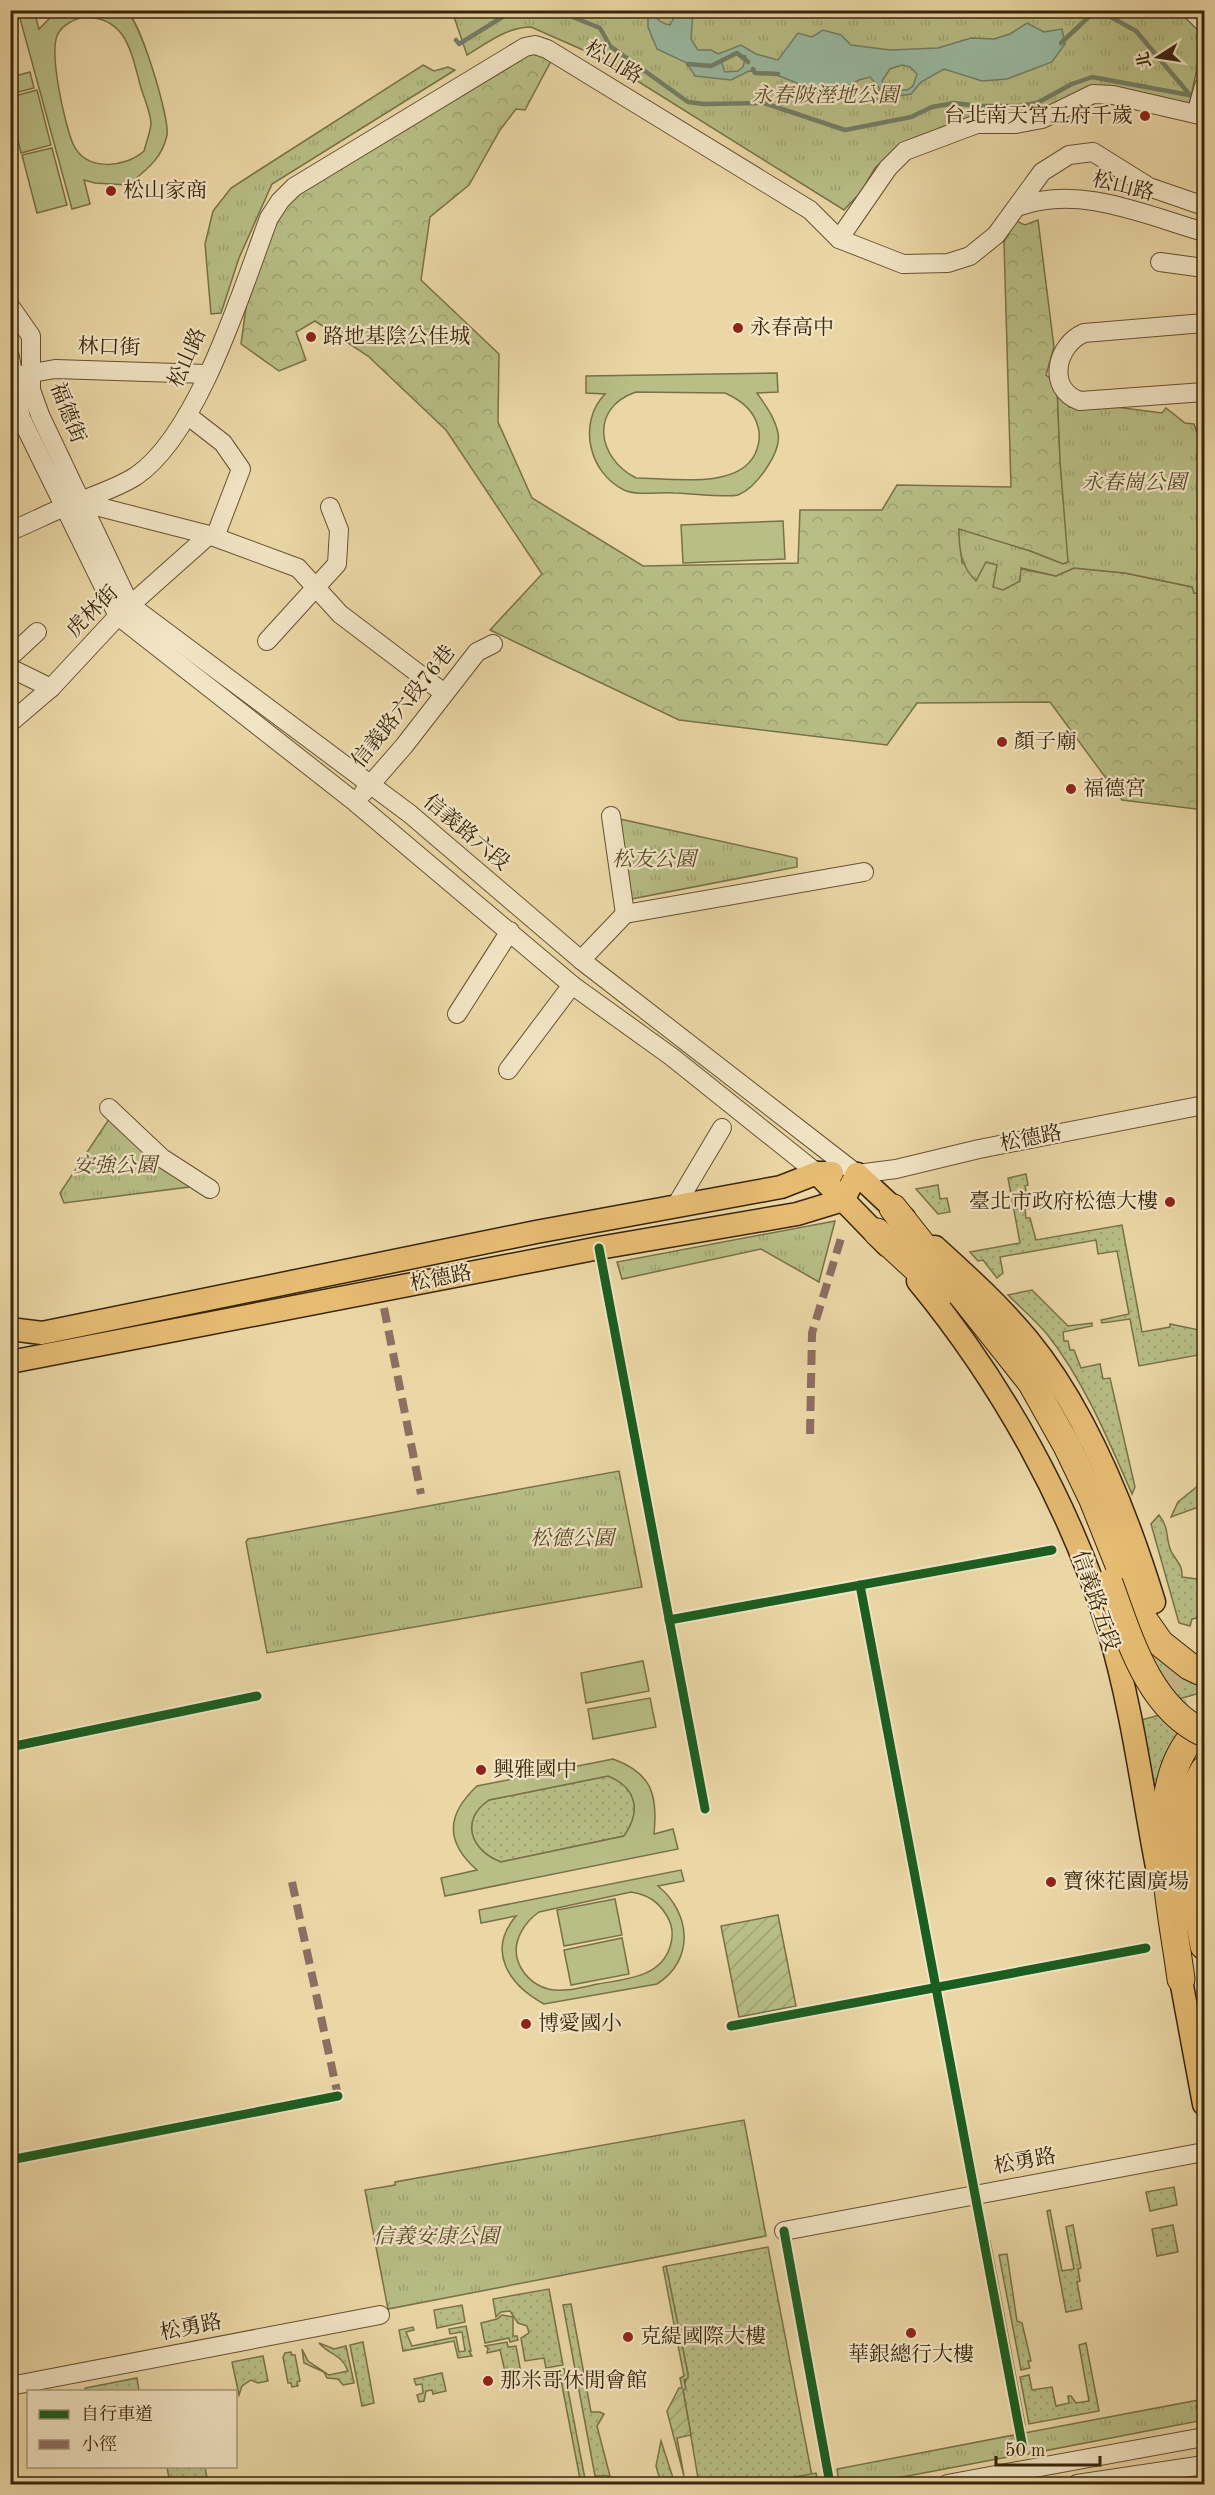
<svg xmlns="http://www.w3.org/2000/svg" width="1215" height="2495" viewBox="0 0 1215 2495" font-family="'Old Standard TT','Noto Serif TC',serif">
<defs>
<pattern id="grass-dots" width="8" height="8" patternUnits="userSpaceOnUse" patternTransform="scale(1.5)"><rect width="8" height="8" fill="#b8be86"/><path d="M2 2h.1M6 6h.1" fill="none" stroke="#9fa372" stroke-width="1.8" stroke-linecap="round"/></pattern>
<pattern id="forest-crowns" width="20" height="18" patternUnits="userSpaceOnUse" patternTransform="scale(1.5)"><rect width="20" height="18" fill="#b8be86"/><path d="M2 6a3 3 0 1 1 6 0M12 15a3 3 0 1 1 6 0" fill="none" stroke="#9fa372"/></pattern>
<pattern id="park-tufts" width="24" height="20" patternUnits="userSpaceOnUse" patternTransform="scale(1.5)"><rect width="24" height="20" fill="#b8be86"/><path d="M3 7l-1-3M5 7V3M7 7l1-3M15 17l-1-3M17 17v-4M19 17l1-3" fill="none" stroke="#9fa372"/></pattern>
<pattern id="garden-furrows" width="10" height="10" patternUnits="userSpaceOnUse" patternTransform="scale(1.5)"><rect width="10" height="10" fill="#b8be86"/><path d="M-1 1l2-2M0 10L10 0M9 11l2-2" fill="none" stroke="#9fa372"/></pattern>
</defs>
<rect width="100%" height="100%" fill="#ebd7a6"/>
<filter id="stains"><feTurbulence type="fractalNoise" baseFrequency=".00333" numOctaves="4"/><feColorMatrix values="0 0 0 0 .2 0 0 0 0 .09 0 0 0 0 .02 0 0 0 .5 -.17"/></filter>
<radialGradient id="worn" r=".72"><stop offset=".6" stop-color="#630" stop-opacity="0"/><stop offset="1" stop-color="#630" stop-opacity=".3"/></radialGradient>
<g fill="url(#grass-dots)" stroke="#787148" stroke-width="1.5">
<path d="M1026 1174 1028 1185 1025 1186 1029 1208 1025 1209 1026 1218H1030L1036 1240 1122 1225 1142 1332 1170 1327V1324L1204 1331V1354L1139 1366 1130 1319 1102 1323 1101 1320 1129 1314 1117 1251 1098 1254 1096 1240 1000 1257 1003 1273 997 1278 983 1260 978 1261 970 1252 1020 1243 1008 1178Z"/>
<path d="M938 1185 940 1199 947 1198 950 1212 938 1214 916 1189Z"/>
<path d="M1032 1290 1068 1326 1092 1323V1326L1063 1332 1064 1341H1068L1070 1350H1074L1081 1368 1100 1364 1103 1379 1110 1378 1135 1487 1132 1494C1108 1439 1084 1381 1047 1334 1035 1320 1021 1308 1008 1295Z"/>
<path d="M1204 1481V1505L1171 1517 1178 1502Z"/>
<path d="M1159 1515C1170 1529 1165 1537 1171 1551 1176 1561 1183 1565 1182 1577L1197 1579 1204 1576V1606L1197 1618 1192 1619 1190 1626 1179 1623 1151 1524Z"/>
<path d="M1092 1520 1133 1613 1204 1679V1692L1179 1699 1162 1688Z"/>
<path d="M1167 1713 1186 1729 1155 1798 1141 1720Z"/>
<path d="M608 1776C637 1787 642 1811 624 1836L501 1862C471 1851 459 1821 489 1800Z"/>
<path d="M1174 2187 1177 2205 1150 2211 1146 2192Z"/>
<path d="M1050 2210 1062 2271 1074 2269 1066 2227 1073 2225 1081 2268 1078 2269 1080 2281 1077 2282 1082 2309 1066 2312 1047 2211Z"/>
<path d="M1173 2225 1178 2252 1157 2256 1152 2229Z"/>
<path d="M987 2241H990L1025 2425H1023Z"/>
<path d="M768 2247 813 2481 792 2484H699L683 2389 688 2374 666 2266Z"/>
<path d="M1007 2254 1017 2321 1022 2323 1031 2361H1028L1030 2368 1021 2370 999 2255Z"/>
<path d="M549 2289 563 2365 546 2368 544 2358 525 2361 521 2338 529 2333 527 2326 518 2323 510 2311 501 2312 496 2317 493 2299Z"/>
<path d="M571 2304 591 2412H600L604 2414 597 2426 610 2476H595L563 2305Z"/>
<path d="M462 2305 465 2322 437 2328 434 2310Z"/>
<path d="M502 2315 513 2317V2336H517L518 2340 510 2342 509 2338 485 2343 481 2323 497 2319Z"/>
<path d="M466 2326 471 2351H469L472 2356 458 2358 454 2341 403 2351 399 2330 413 2327 414 2330 406 2332 412 2346 456 2337 459 2352 465 2351 462 2332 450 2334 449 2329Z"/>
<path d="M363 2342 374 2403 362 2406 350 2345Z"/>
<path d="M507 2342 508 2347 516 2346 521 2373 506 2376 500 2350 487 2353 488 2348 485 2346Z"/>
<path d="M319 2343 334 2349 346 2346 354 2383 343 2385 338 2379 327 2378 324 2372 304 2363 302 2349 308 2361 329 2375 348 2371C342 2354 329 2355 319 2343Z"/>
<path d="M1086 2343 1099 2411 1029 2424 1020 2377 1029 2375 1032 2390 1052 2387 1056 2406 1069 2403 1068 2396H1071L1076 2403 1089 2401 1079 2345Z"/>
<path d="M291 2352 292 2355H295L300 2381 297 2382 298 2386 292 2387 291 2383H288L283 2357 285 2353Z"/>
<path d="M263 2356 268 2381 258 2383 251 2380 242 2386 239 2395 232 2362Z"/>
<path d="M564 2369 586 2484H581L559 2370Z"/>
<path d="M442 2373 446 2391 433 2394 432 2390 426 2391 424 2401 419 2402 417 2395 423 2393 422 2384 416 2385 414 2379Z"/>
<path d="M137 2378 139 2391H86L85 2388Z"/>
<path d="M661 2441 675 2484H658L660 2480 656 2466Z"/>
<path d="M167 2467H205L208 2484H170Z"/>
</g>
<path fill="url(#forest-crowns)" stroke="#787148" stroke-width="1.5" d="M519 52 536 53 551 61 525 110 516 109 500 130 469 185 430 217 421 280 499 354 498 422 532 498 643 566 798 563 800 510H882L897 485 1011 487 1004 242 1016 221 1025 225 1038 220 1054 347 1046 375 1057 384 1060 461 1069 562 1063 564 1030 551 959 530 962 563 986 562 1056 576 1074 568 1125 573 1193 587 1194 593 1204 594V810L1122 800 1050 702 917 703 887 745 679 720 490 630 542 574 446 430 368 356 315 321 296 332 306 360 279 371 241 344 248 293 272 222 296 190Z"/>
<g fill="url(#park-tufts)" stroke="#787148" stroke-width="1.5">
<path d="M1184 10 1204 37 1189 105 1093 85 1037 112 1021 116 977 114 914 138 892 152 875 168 861 192 844 210 599 57 531 27C507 27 487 43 467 55L452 11Z"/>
<path d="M423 65 434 71 448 67 455 70 272 184 239 258 221 313 211 314 205 244 213 211 231 188Z"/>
<path d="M1057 384 1069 407 1108 406 1162 413 1166 408 1185 423 1194 424 1197 433 1204 432V594L1194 593 1192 587 1125 573 1074 568 1056 576 1021 568 1020 581 1003 590 993 587 997 565 986 562 976 581C961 566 959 551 959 529L1030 551 1063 564 1068 562 1060 461Z"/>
<path d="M611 817 797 858V867L626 900Z"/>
<path d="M109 1119 188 1181 189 1187 64 1203 60 1193Z"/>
<path d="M835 1221 819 1282 761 1249 622 1279 617 1262Z"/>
<path d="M619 1471 642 1587 267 1653 246 1542 248 1539Z"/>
<path d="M744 2120 766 2236 388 2309 365 2190 395 2185V2182Z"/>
<path d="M1204 2399V2420L1028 2454 1024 2433Z"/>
<path d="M1014 2435 1018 2455 866 2484 839 2483 837 2469Z"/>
<path d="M816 2473 818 2484H756Z"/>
</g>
<g fill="url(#garden-furrows)" stroke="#787148" stroke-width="1.5">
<path d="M778 1915 796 2006 739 2017 721 1926Z"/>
<path d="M666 2266 688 2374V2378L684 2380 686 2389 683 2390 691 2435 677 2438 684 2476 667 2411 679 2388H682L680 2378 684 2376 663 2267Z"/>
</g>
<g fill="#b8be86" stroke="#787148" stroke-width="1.5" fill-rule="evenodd">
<path d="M18 11H34L39 29 57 11H126C140 19 170 119 167 135 162 159 146 170 128 185L95 183 84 180 90 204 72 209ZM82 17C127 16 131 52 141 88 144 98 151 113 151 124 150 133 146 143 144 151 125 168 86 172 73 144 65 125 47 48 59 32 64 24 73 20 82 17Z"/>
<path d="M30 72 34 88 11 94V77Z"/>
<path d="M37 90 51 145 21 153 11 110V97Z"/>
<path d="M52 148 67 205 37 213 22 155Z"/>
<path d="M777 373 778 392 757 393C766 406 775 418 778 433 782 452 756 488 738 495 728 498 687 493 674 493 660 492 637 496 624 490 589 473 577 423 605 394L586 393V376ZM636 392 725 393C741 400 754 410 758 427 761 437 759 445 755 454 738 490 670 478 636 478 597 458 589 408 636 392Z"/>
<path d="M783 521 785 559 683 563 681 525Z"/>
<path d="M643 1661 649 1691 586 1703 581 1673Z"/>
<path d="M650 1698 656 1727 593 1739 588 1709Z"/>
<path d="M613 1759C652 1773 658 1795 654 1834L673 1829 678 1849 445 1896 441 1878 477 1870C445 1842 446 1815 477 1786ZM608 1776C636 1787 642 1811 624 1836L501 1862C471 1851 459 1820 489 1800Z"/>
<path d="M681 1870 684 1881 658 1886C691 1913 695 1960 657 1984L544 2004C509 1985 486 1951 516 1916L481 1923 479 1910ZM631 1892C648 1895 658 1901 667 1916 673 1926 674 1935 670 1947 660 1978 625 1979 598 1984 582 1987 564 1993 548 1989 533 1985 521 1973 517 1958 513 1939 525 1922 539 1912Z"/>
<path d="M615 1899 622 1935 564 1946 557 1910Z"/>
<path d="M622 1938 629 1974 571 1985 564 1950Z"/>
</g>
<path fill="#99baa2" stroke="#737e66" stroke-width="1.5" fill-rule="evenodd" d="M648 11H654C656 20 661 23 670 25L676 14 675 11H693L691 39 698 50H711L718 54 741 45 756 54 778 60 798 33 812 37 823 30 841 35 851 45 890 50 938 48 971 38 994 39 1010 34 1027 23 1044 32 1062 29 1065 44 1052 62 1007 79 982 81 944 69 921 82 911 94 860 102 831 97 772 73 749 71 731 80 695 76 687 63 657 49 648 27ZM733 53 746 56 743 67 738 71 725 72 721 61ZM902 65 910 67 917 74 913 86 907 90 890 91 882 81 890 69ZM870 77 880 89 875 94 859 96 842 89 859 80Z"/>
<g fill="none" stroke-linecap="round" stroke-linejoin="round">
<g stroke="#737e66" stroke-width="4.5">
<path d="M555 10 600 28 610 46 688 102 704 104 764 103 845 130 911 117 932 107 954 103 979 106H1019L1037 103 1072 84 1092 77 1189 95"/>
<path d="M1098 10 1136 31 1190 95"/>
<path d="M456 40 459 44 514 10"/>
<path d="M1061 43 1096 10"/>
<path d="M688 64 711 66 737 53 748 62"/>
<path d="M753 69 755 73 778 74"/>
</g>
<g stroke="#c7b387" stroke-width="22" stroke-dasharray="22 11" stroke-linecap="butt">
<path d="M1161 1637 1179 1719"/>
<path d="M1195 1798 1204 1840"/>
</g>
<g stroke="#665132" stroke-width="20">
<g id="minor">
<path d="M1191 10 1204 23"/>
<path d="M1196 114 1204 86"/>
<path d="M1020 206C1081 185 1145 215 1204 232"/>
<path d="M839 239 888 168 905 151 977 124H1016L1042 119 1093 94 1113 95 1204 116"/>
<path d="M1160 262 1204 268"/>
<path d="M10 306 31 336V390L40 415 130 605 410 814 581 960 857 1174 896 1169 979 1149 1204 1105"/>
<path d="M1204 323 1084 333C1056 345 1046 389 1080 401L1204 392"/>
<path d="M10 357 21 418 118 616 355 802 572 985 672 1057 817 1173"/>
<path d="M21 375 55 369 207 374"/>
<path d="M187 415 223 443 241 469 215 537"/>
<path d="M80 502 209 535 298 568 340 614 444 693"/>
<path d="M10 531C29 524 46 514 65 507 88 497 114 490 136 476 199 433 242 289 269 218L280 201 294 187 525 47 535 45 547 49 810 210 839 239 903 264 948 263 970 256 996 235 1042 172 1069 155 1093 152 1149 187 1204 206"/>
<path d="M267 641 337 564 339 530 330 507"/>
<path d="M10 657 37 632"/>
<path d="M10 668 51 688"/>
<path d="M10 723 51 688 118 616 209 535"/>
<path d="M363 793 404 746 477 652 493 644"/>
<path d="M611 816 625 914"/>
<path d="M581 960 625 914 864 872"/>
<path d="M457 1014 510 931"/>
<path d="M508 1070 572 985"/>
<path d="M109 1108 162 1158 210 1189"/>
<path d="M675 1207 722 1128"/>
<path d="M784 2231 1204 2152"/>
<path d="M10 2386 380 2315"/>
<path d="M947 2484 1204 2437"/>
<path d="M1077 2484 1204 2465"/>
</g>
</g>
<g stroke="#39240b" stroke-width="25">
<g id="major">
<path d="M817 1173 887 1245"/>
<path d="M857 1174 904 1218"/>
<path d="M935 1247C968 1277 1000 1306 1028 1340 1087 1412 1127 1514 1154 1602"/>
<path d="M918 1281C1002 1383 1070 1505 1109 1631 1132 1708 1142 1789 1157 1867"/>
<path d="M10 1329 42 1333 536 1232 781 1187 817 1173H832"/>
<path d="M10 1362 599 1248 797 1214 843 1200 857 1174"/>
<path d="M1178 1964 1204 2104"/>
</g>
</g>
<g stroke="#39240b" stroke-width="29">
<g id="highway">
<path d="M893 1208 1031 1382 1067 1446 1093 1500 1137 1610 1160 1643 1189 1666 1204 1673"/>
<path d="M877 1232 942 1292"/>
<path d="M1204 1770C1172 1822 1194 1890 1204 1946"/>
<path d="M1181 1979C1172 1908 1139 1776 1204 1726"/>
</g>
</g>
<use href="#minor" stroke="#f2e5c5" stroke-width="18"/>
<use href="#major" stroke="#e6bc73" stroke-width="22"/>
<use href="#highway" stroke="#e6bc73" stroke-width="27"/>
<g stroke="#39240b" stroke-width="29" stroke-linecap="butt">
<path id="highway-bridge" d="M1109 1583C1129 1637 1148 1707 1204 1733"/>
</g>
<use href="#highway-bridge" stroke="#e6bc73" stroke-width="27"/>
<g stroke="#8d6e63" stroke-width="8" stroke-dasharray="15 8" stroke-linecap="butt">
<path d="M384 1308 421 1494"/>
<path d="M10 1367 12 1363"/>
<path d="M810 1434 812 1333 842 1235"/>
<path d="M292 1882 338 2096 334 2097"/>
</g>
<g stroke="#f2e5c5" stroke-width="13">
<g id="cycleway">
<path d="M599 1248 705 1809"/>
<path d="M860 1585 1023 2449"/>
<path d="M669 1620 1052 1550"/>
<path d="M10 1747 257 1696"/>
<path d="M731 2026 1146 1948"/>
<path d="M10 2160 338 2096"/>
<path d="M784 2231 830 2484"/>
</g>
</g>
<use href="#cycleway" stroke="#1b5e20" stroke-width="9"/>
</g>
<g fill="#8f2418" stroke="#f2e5c5" stroke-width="2">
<circle cx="1145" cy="116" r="6"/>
<circle cx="111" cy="191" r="6"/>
<circle cx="738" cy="328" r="6"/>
<circle cx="311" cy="337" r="6"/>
<circle cx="1002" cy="742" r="6"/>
<circle cx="1071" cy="789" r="6"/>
<circle cx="1170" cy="1202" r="6"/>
<circle cx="481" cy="1770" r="6"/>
<circle cx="1051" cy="1882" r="6"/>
<circle cx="526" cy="2024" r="6"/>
<circle cx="911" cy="2333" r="6"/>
<circle cx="628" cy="2337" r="6"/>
<circle cx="488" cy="2381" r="6"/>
</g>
<g text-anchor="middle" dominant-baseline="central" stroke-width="4.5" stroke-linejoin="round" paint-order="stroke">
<g font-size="21" fill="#39240b" stroke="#f2e5c5">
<text transform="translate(613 63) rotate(31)">松山路</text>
<text transform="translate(1123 187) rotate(14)">松山路</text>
<text transform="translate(109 348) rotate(2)">林口街</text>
<text transform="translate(188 358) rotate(-66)">松山路</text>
<text transform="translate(67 413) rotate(69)">福德街</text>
<text transform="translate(93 612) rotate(-45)">虎林街</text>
<text transform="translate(404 707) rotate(-51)">信義路六段76巷</text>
<text transform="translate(466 833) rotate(40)">信義路六段</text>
<text transform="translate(1031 1139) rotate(-11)">松德路</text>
<text transform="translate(441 1279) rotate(-11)">松德路</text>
<text transform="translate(1095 1601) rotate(71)">信義路五段</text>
<text transform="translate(1025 2162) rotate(-10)">松勇路</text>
<text transform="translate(191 2328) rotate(-11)">松勇路</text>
</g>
<g font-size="21" font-style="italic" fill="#594a2a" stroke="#f2e5c5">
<text x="825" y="96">永春陂溼地公園</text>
<text x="1134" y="483">永春崗公園</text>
<text x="654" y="860">松友公園</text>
<text x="115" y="1166">安強公園</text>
<text x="572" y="1539">松德公園</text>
<text x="436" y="2237">信義安康公園</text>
</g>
<g font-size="21" fill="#39240b" stroke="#f2e5c5" text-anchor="start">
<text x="1133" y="116" text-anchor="end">台北南天宮五府千歲</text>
<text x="123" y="191">松山家商</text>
<text x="750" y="328">永春高中</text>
<text x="323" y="337">路地基陰公佳城</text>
<text x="1014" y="742">顏子廟</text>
<text x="1083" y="789">福德宮</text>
<text x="1158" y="1202" text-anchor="end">臺北市政府松德大樓</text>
<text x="493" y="1770">興雅國中</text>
<text x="1063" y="1882">寶徠花園廣場</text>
<text x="538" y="2024">博愛國小</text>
<text x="640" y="2337">克緹國際大樓</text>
<text x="911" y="2355" text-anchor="middle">華銀總行大樓</text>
<text x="500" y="2381">那米哥休閒會館</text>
</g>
</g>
<rect width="1215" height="2495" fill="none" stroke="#ebd7a6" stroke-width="36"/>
<rect x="12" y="12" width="1191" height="2471" fill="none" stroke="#39240b" stroke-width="3"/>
<rect x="18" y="18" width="1179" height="2459" fill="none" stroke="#39240b" stroke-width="1.5"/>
<rect x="27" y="2390" width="210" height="78" fill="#f2e5c5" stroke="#a8987b" stroke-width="1.5"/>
<rect x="39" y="2410" width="30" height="9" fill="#1b5e20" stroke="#a8987b" stroke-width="1.5"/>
<text x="81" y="2420" font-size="18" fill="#39240b">自行車道</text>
<rect x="39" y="2440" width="30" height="9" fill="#8d6e63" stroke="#a8987b" stroke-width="1.5"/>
<text x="81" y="2450" font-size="18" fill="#39240b">小徑</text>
<g transform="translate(1158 57) rotate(258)" stroke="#f2e5c5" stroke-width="4.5" paint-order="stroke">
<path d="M0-4.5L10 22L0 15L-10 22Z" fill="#39240b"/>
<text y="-9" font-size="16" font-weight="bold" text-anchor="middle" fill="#39240b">北</text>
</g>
<path d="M996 2456v9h104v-9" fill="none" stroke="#39240b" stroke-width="3"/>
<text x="1005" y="2456" font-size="18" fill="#39240b" stroke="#f2e5c5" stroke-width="4.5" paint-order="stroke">50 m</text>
<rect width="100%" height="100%" filter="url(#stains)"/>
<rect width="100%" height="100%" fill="url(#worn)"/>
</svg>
